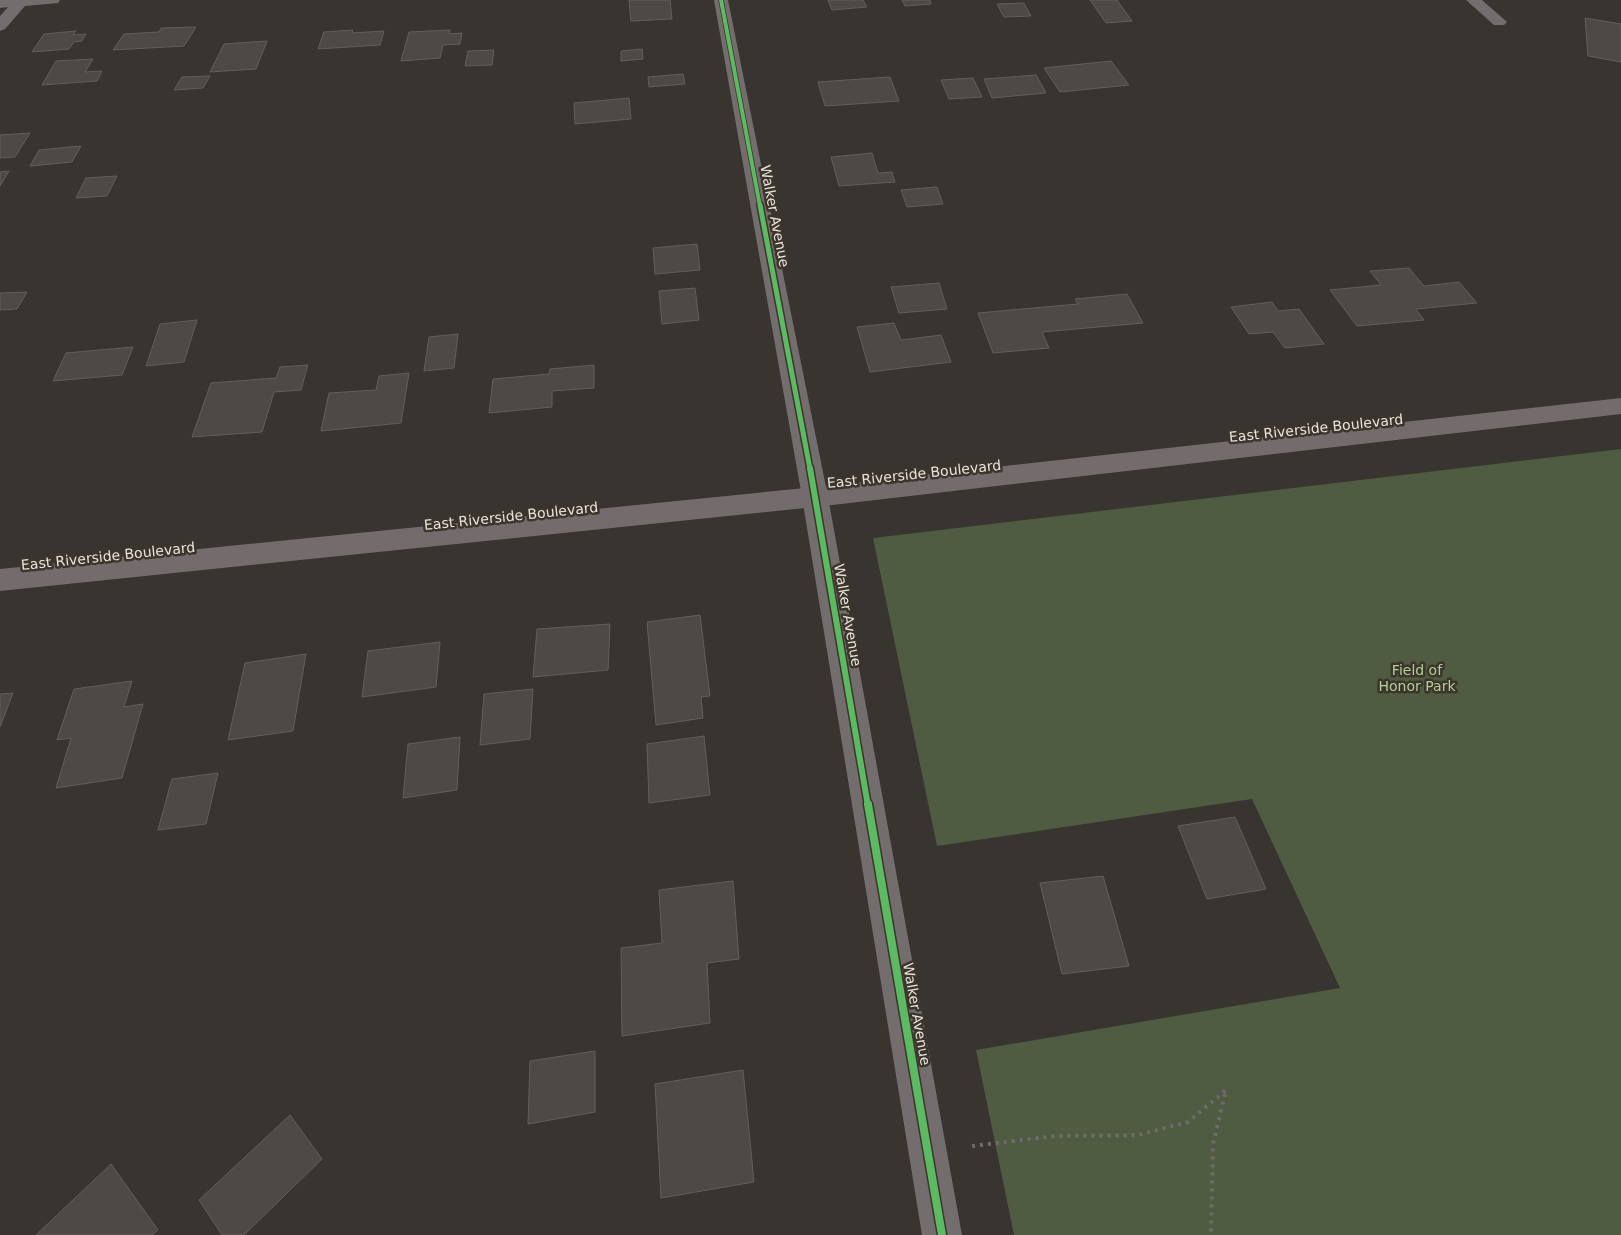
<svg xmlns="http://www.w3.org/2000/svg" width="1621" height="1235" viewBox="0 0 1621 1235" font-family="'DejaVu Sans',sans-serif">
<rect width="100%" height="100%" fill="#383430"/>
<path fill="#4f5c41" d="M1621 449V1235H1014L976 1050 1340 988 1252 799 937 846 873 538Z"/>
<g fill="#4d4946" stroke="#635e5d">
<path d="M629 0H670L672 19 631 21Z"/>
<path d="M828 0H863L867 7 832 10Z"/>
<path d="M902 0H930L931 4 905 6Z"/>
<path d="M1090 0H1117L1132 21 1106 23Z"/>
<path d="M1024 3 1031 16 1004 17 997 4Z"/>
<path d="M1585 18 1621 24V62L1588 56Z"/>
<path d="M196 27 184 46 113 50 124 34 159 32 161 28Z"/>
<path d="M353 30 352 33 384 31 380 45 318 49 324 32Z"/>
<path d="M450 30 449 34 462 33 460 44 443 45 440 58 401 61 409 32Z"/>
<path d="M76 31 73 35 86 34 82 41 74 42 69 49 32 52 44 34Z"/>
<path d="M267 41 256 69 210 72 224 44Z"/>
<path d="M642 49 643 59 621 61V51Z"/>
<path d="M494 50 492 65 465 66 468 51Z"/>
<path d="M93 59 85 72 102 71 97 81 42 85 56 61Z"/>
<path d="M1111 61 1129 85 1060 92 1044 68Z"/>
<path d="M683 74 685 84 649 87 648 77Z"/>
<path d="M1036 75 1046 93 992 98 984 79Z"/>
<path d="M210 76 203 88 174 90 182 77Z"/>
<path d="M890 77 899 101 825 106 818 82Z"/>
<path d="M973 78 982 97 949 99 941 80Z"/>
<path d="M629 98 631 119 575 124 574 103Z"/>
<path d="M30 133 15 157 0 158V135Z"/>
<path d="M81 146 72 162 30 166 39 150Z"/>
<path d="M872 153 878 173 892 172 895 182 839 186 831 157Z"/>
<path d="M9 171 0 186V172Z"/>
<path d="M117 176 107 196 76 198 86 178Z"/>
<path d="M937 187 943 204 907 207 901 190Z"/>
<path d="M697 244 700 270 655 274 653 248Z"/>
<path d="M1409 268 1424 286 1459 282 1477 303 1416 309 1424 320 1357 326 1330 290 1381 285 1370 271Z"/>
<path d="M939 283 947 309 899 313 891 287Z"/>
<path d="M695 288 699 320 662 324 659 291Z"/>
<path d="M27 292 17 309 0 310V293Z"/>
<path d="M1127 294 1143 323 1042 332 1049 348 993 353 978 313 1078 304 1075 299Z"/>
<path d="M1272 302 1278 311 1299 309 1324 344 1285 348 1273 332 1249 334 1231 307Z"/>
<path d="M197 320 184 362 146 366 160 324Z"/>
<path d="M894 323 901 340 941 335 951 362 870 372 857 327Z"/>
<path d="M458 334 454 368 424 371 429 337Z"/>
<path d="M133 347 122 375 53 381 66 353Z"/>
<path d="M308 365 301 390 274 392 262 432 192 437 211 383 276 378 280 367Z"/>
<path d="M594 365V388L552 391V407L489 413 493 379 549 374 550 369Z"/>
<path d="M409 373 401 423 321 431 329 393 376 390 379 376Z"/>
<path d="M700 615 710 696 701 697 703 718 656 725 647 622Z"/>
<path d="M610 624 608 670 533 677 537 629Z"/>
<path d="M440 642 436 687 362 697 368 651Z"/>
<path d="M306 654 293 731 228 740 245 663Z"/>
<path d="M132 681 124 707 143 704 122 778 56 788 71 738 57 740 74 689Z"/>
<path d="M533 689 530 739 480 745 484 694Z"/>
<path d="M13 693 0 727V694Z"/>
<path d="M704 736 710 795 649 803 647 744Z"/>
<path d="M460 737 457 790 403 798 408 744Z"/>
<path d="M218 773 206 824 158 830 172 779Z"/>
<path d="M1235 817 1266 889 1207 899 1178 826Z"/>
<path d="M1103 876 1129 966 1062 974 1040 883Z"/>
<path d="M733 881 739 959 707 963 710 1023 622 1036 621 948 662 943 659 890Z"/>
<path d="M595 1051V1112L528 1124 530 1061Z"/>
<path d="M743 1070 754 1182 661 1198 655 1084Z"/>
<path d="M290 1115 322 1159 244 1235H222L199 1200Z"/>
<path d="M111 1164 158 1230 152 1235H36Z"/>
</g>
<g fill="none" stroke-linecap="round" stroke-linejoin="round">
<path stroke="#6f6b6a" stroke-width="4" stroke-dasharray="3 5" stroke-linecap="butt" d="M972 1146 1056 1136 1138 1135 1188 1122 1226 1090 1213 1144 1211 1235"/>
<g fill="#736d6e" fill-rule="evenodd">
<path d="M0 0H60L58 3 25 6 5 29 0 31V16L8 7 0 8Z"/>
<path d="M714 0H728L828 497 962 1235H922L802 497Z"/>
<path d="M1466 0H1482L1507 22 1504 25H1494Z"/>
</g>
<path fill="#746c6c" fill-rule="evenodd" d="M1621 398V414L815 507 0 591V569L815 487Z"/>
<g stroke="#3c352c" stroke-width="5.5">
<path id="cycleway-far3" d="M721 0 760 206"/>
</g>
<g stroke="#3c352c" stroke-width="8">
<path id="cycleway-far2" d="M760 205 810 469"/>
</g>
<g stroke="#3c352c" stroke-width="9">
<path id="cycleway-far1" d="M810 468 868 806"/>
</g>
<g stroke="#3c352c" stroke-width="11">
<path id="cycleway" d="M868 804 942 1235"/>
</g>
<use href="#cycleway-far3" stroke="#5cba63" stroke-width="4"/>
<use href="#cycleway-far2" stroke="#5cba63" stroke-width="5"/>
<use href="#cycleway-far1" stroke="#5cba63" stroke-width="6"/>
<use href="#cycleway" stroke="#5cba63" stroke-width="8"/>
</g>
<g text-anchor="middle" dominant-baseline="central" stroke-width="5" stroke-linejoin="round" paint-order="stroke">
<g font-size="14" fill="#e7e3dd" stroke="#3c352c">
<text transform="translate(775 216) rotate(79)">Walker Avenue</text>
<text transform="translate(1316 428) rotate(-6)">East Riverside Boulevard</text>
<text transform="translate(914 474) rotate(-6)">East Riverside Boulevard</text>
<text transform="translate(511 516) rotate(-6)">East Riverside Boulevard</text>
<text transform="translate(108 556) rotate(-6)">East Riverside Boulevard</text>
<text transform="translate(848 615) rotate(80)">Walker Avenue</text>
<text transform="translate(917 1014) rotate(80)">Walker Avenue</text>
</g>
<g font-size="14" fill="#b3cf97" stroke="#3c352c">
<text x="1417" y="670">Field of<tspan x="1417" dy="16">Honor Park</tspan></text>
</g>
</g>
</svg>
